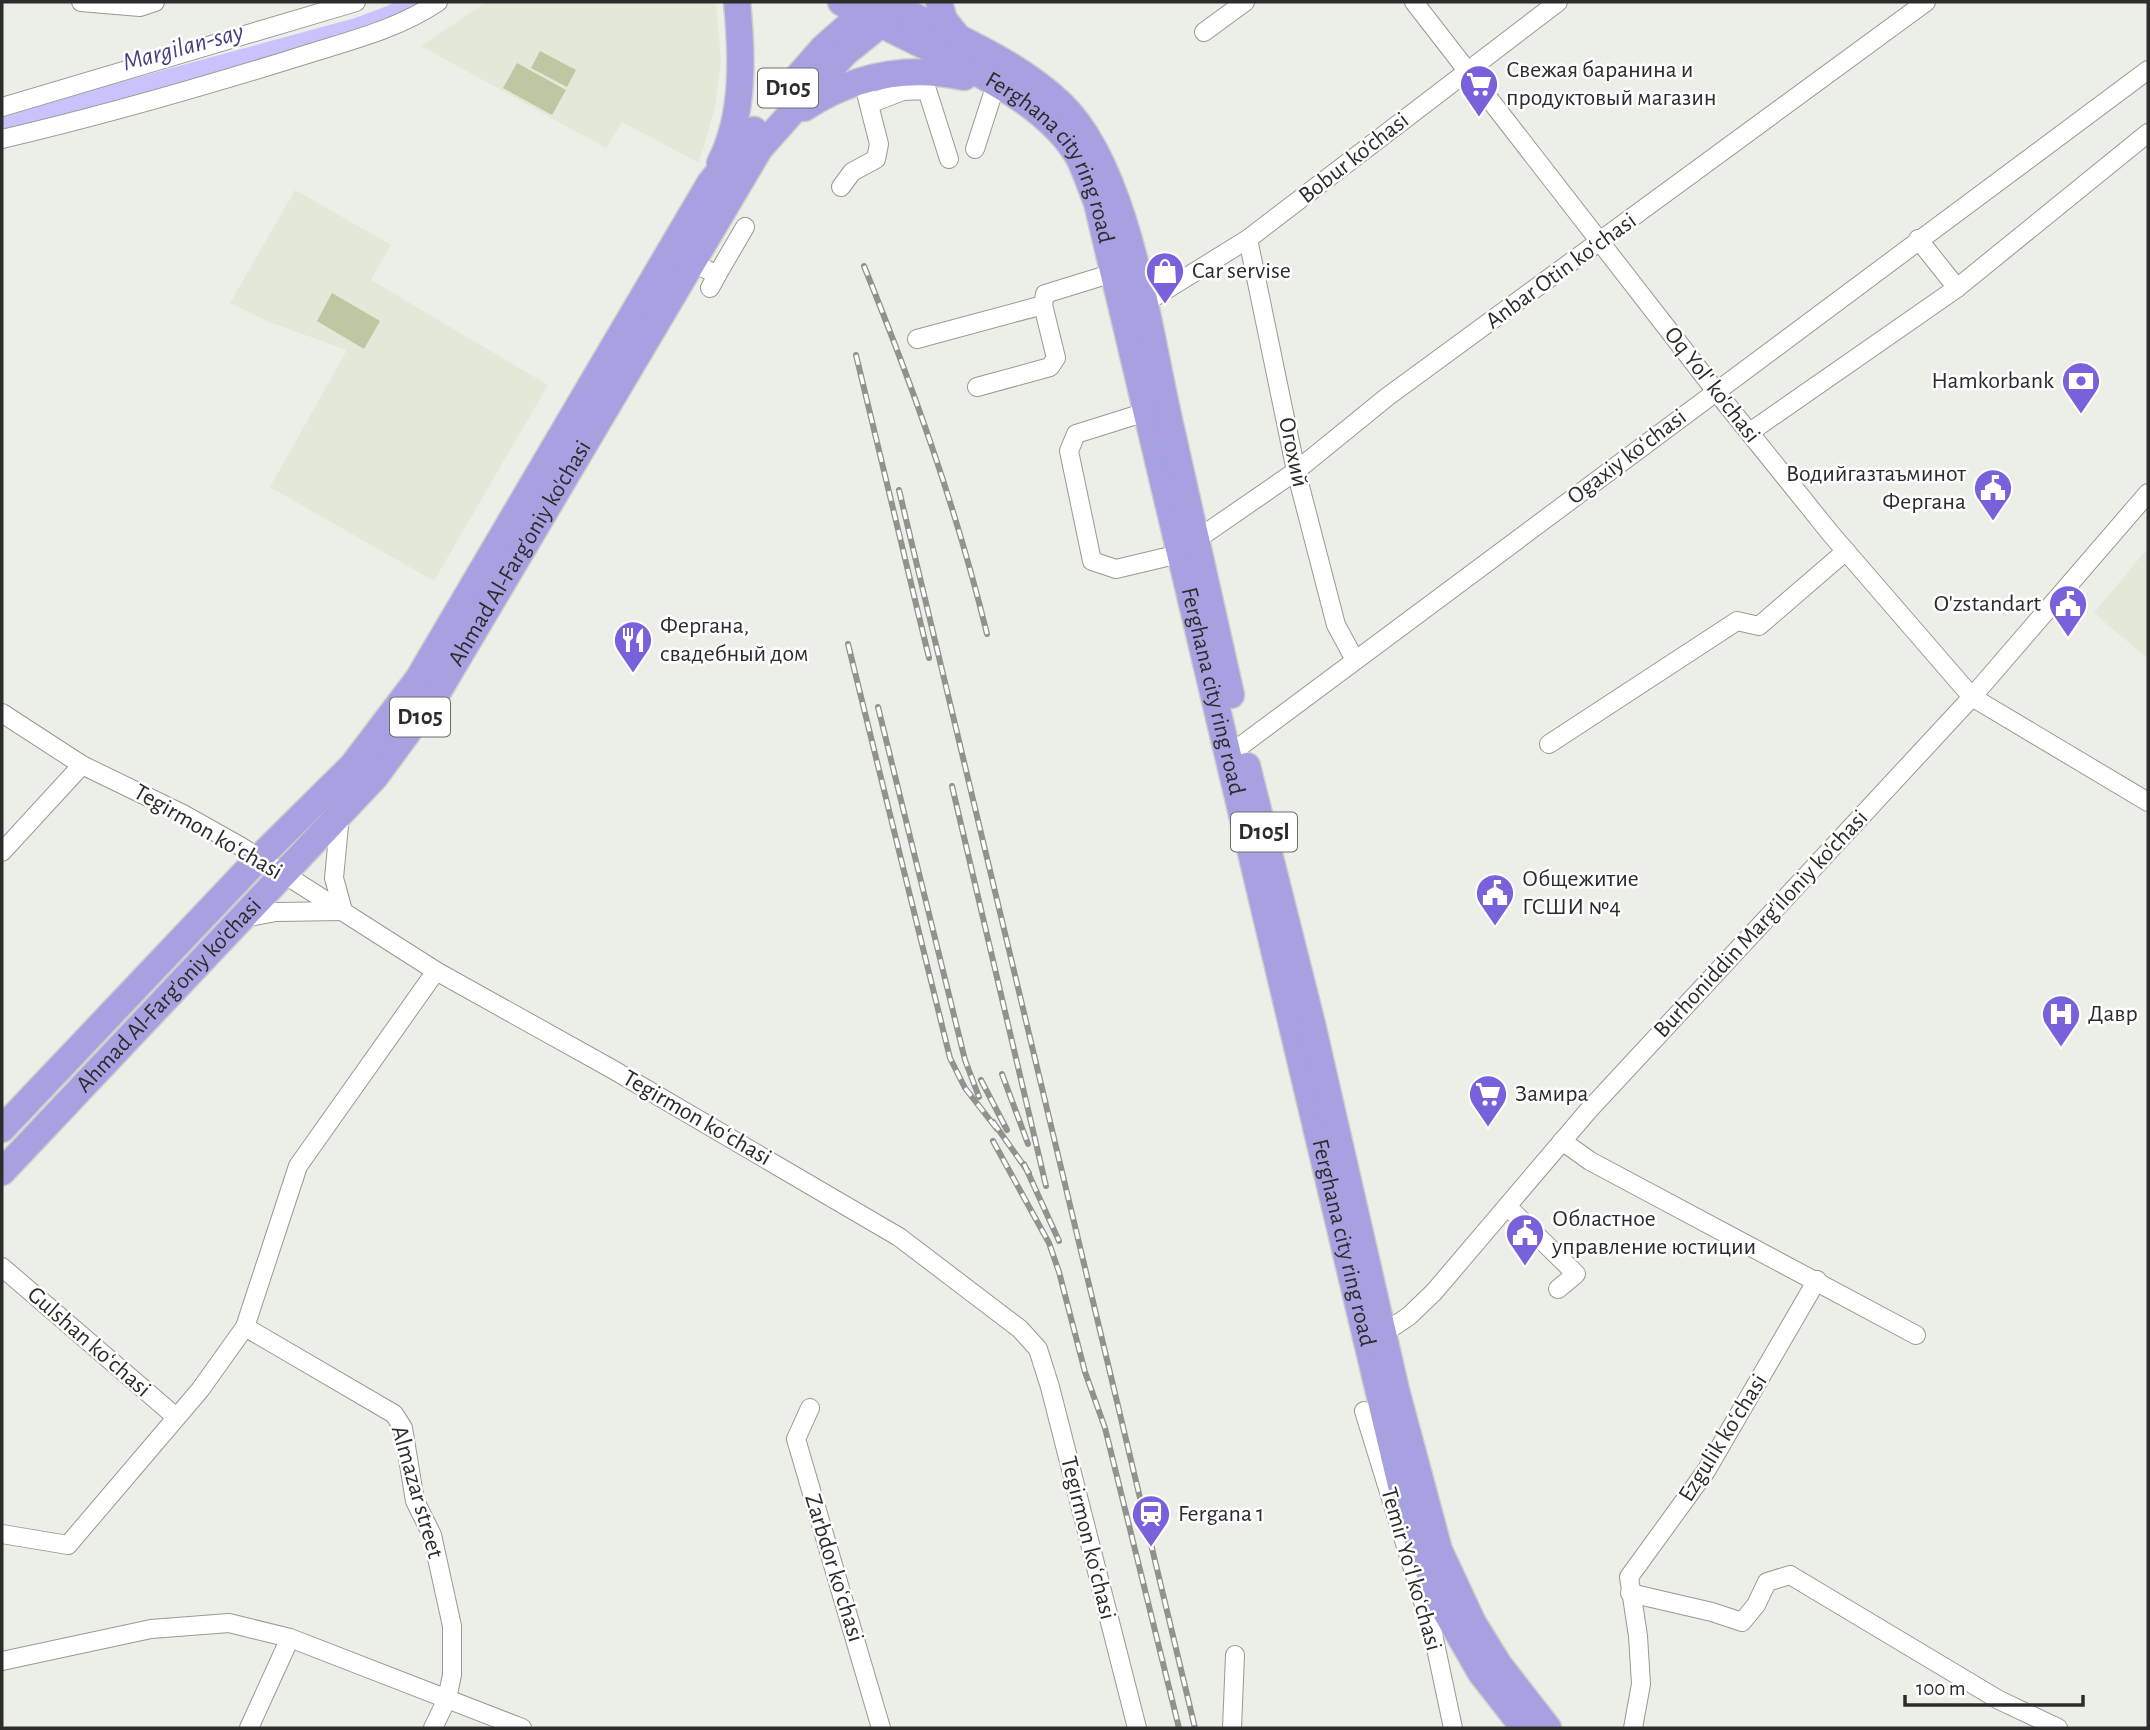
<svg xmlns="http://www.w3.org/2000/svg" width="2150" height="1730" viewBox="0 0 2150 1730" font-family="'Alegreya Sans',sans-serif">
<rect width="100%" height="100%" fill="#ecefe7"/>
<g fill="#e3e8d8">
<path d="M487 2H716L721 60 715 107 699 163 622 122 606 148 421 46Z"/>
<path d="M295 190 391 245 371 280 548 385 434 581 270 487 347 350 269 322 230 303Z"/>
<path d="M2148 548V659L2094 613Z"/>
</g>
<g fill="#bdc8a3">
<path d="M540 51 576 70 567 87 531 68Z"/>
<path d="M517 63 566 90 552 115 503 88Z"/>
<path d="M332 293 380 321 364 349 317 321Z"/>
</g>
<g fill="none" stroke-linecap="round" stroke-linejoin="round">
<path stroke="#c8c3fd" stroke-width="21" d="M2 125 355 29 393 15 416 2"/>
<g stroke="#989a93" stroke-width="20">
<g id="minor">
<path d="M81 2 140 7 155 2"/>
<path d="M1414 2 1715 390 1831 534 1972 697 2148 802"/>
<path d="M1204 32 1245 2"/>
<path d="M869 104 903 91 927 90 949 159"/>
<path d="M2 107 356 2"/>
<path d="M2 139C101 116 198 88 295 58 344 42 395 31 438 2"/>
<path d="M975 149 996 84"/>
<path d="M841 187 852 172 876 159 879 144 866 93"/>
<path d="M1248 239 1296 471 1336 625 1355 660"/>
<path d="M1918 239 1957 288"/>
<path d="M692 262 717 275 710 288"/>
<path d="M717 275 745 227"/>
<path d="M1143 304 1248 239 1558 2"/>
<path d="M917 339 1043 305 1045 294 1113 273"/>
<path d="M977 387 1050 367 1056 358 1043 305"/>
<path d="M1146 412 1076 434 1069 451 1092 561 1116 569 1179 554"/>
<path d="M1750 432 1957 288 2148 133"/>
<path d="M1196 540 1296 471 1387 397 1926 2"/>
<path d="M2 713 82 765 183 814 240 846 436 971 612 1069 899 1237 1020 1329 1038 1349 1050 1387 1137 1728"/>
<path d="M1549 744 1737 621 1759 626 1846 551"/>
<path d="M1242 745 2148 70"/>
<path d="M2 852 82 765"/>
<path d="M243 918 276 912 343 911 334 878 340 815"/>
<path d="M1562 1141 1590 1161 1916 1335"/>
<path d="M1507 1206 1576 1274 1558 1289"/>
<path d="M2 1267 176 1417"/>
<path d="M245 1327 394 1414 403 1428 415 1501 432 1535 452 1626V1675L447 1699 433 1728"/>
<path d="M1375 1339 1409 1316 1434 1292 1588 1111 1972 697 2148 493"/>
<path d="M810 1408 796 1439 881 1728"/>
<path d="M1364 1411 1433 1634 1453 1728"/>
<path d="M2 1534 68 1545 200 1390 245 1327 298 1166 436 971"/>
<path d="M1630 1593 1712 1612 1742 1622 1756 1605 1767 1582 1790 1575 1999 1700 2058 1728"/>
<path d="M2 1661 151 1629 229 1623 290 1638 522 1728"/>
<path d="M249 1728 290 1638"/>
<path d="M1232 1728 1235 1655"/>
<path d="M1633 1728 1641 1684 1638 1636 1629 1577 1706 1471 1817 1280"/>
</g>
</g>
<g stroke="#cccdcc" stroke-width="29">
<g id="highway">
<path id="s1" d="M841 2C912 47 1037 84 1079 158 1086 172 1091 188 1097 203L1405 1502 1438 1598 1481 1673 1524 1728"/>
<path d="M887 2C944 33 1013 58 1061 104 1127 167 1148 326 1168 415 1189 508 1210 601 1231 695"/>
<path d="M939 2 944 20 958 37"/>
<path d="M787 89 823 48 874 3"/>
<path d="M804 108C853 76 907 65 964 77"/>
<path d="M720 163C745 115 742 53 737 2"/>
<path d="M1247 766 1312 1024 1396 1390 1439 1550 1473 1623 1499 1665 1548 1728"/>
<path d="M2 1129 257 860 352 766 418 679 710 183 754 130"/>
<path id="s2" d="M2 1172 375 777 439 690 760 148 844 54 891 16"/>
</g>
</g>
<use href="#minor" stroke="#fff" stroke-width="18"/>
<use href="#highway" stroke="#a7a1e2" stroke-width="26"/>
<g stroke="#90928d" stroke-width="6">
<g id="rail">
<path d="M864 266C913 387 956 507 987 634"/>
<path d="M856 355 929 658"/>
<path d="M899 490 1195 1728"/>
<path d="M848 644 950 1058 965 1088 997 1129"/>
<path d="M878 707 965 1060 979 1097"/>
<path d="M952 786 1046 1186"/>
<path d="M1002 1074 1028 1144"/>
<path d="M981 1080 1007 1130"/>
<path d="M993 1122 1029 1173"/>
<path d="M993 1141 1049 1243 1059 1272 1085 1372 1105 1428 1179 1728"/>
<path d="M1024 1164 1059 1241"/>
</g>
</g>
<use href="#rail" stroke="#fff" stroke-width="3.5" stroke-dasharray="10" stroke-linecap="butt"/>
</g>
<defs>
<g id="supermarket-pin" transform="scale(2.0125)"><path d="M0 17L-7.5 6A9.5 9.5 0 1 1 7.5 6Z" fill="#7961dc" stroke="#fff"/><path d="M-6-5.5h2.5l.6 2H6L4.5 2H-2.5L-4.4-4H-6ZM-1.5 3.2a1.3 1.3 0 1 0 .1 0ZM3 3.2a1.3 1.3 0 1 0 .1 0Z" fill="#fff"/></g>
<g id="shop-pin" transform="scale(2.0125)"><path d="M0 17L-7.5 6A9.5 9.5 0 1 1 7.5 6Z" fill="#7961dc" stroke="#fff"/><path d="M-5-2.5h2.3a2.7 3.5 0 0 1 5.4 0H5L5.5 6h-11ZM-1.5-2.5h3a1.5 2.3 0 0 0-3 0Z" fill="#fff"/></g>
<g id="bank-pin" transform="scale(2.0125)"><path d="M0 17L-7.5 6A9.5 9.5 0 1 1 7.5 6Z" fill="#7961dc" stroke="#fff"/><path d="M-6-4H6V4H-6ZM0-2.3a2.3 2.3 0 1 0 0 4.6a2.3 2.3 0 1 0 0-4.6Z" fill="#fff"/></g>
<g id="civic-pin" transform="scale(2.0125)"><path d="M0 17L-7.5 6A9.5 9.5 0 1 1 7.5 6Z" fill="#7961dc" stroke="#fff"/><path d="M-.6-6.5H3V-4.5H.6V-3L4-1V1h2V6H-6V1h2V-1L-.6-3ZM-1.2 2.5V6h2.4V2.5Z" fill="#fff"/></g>
<g id="restaurant-pin" transform="scale(2.0125)"><path d="M0 17L-7.5 6A9.5 9.5 0 1 1 7.5 6Z" fill="#7961dc" stroke="#fff"/><path d="M-5-6h1v4h1v-4h1v4h1v-4h1v5L-1.5 .5V6h-2V.5L-5-1ZM5-6V6H3V1.5H1.5Q1.5-4 5-6Z" fill="#fff"/></g>
<g id="hospital-pin" transform="scale(2.0125)"><path d="M0 17L-7.5 6A9.5 9.5 0 1 1 7.5 6Z" fill="#7961dc" stroke="#fff"/><path d="M-5-5h3v3.5h4V-5h3V5h-3V1.5h-4V5h-3Z" fill="#fff"/></g>
<g id="station-pin" transform="scale(2.0125)"><path d="M0 17L-7.5 6A9.5 9.5 0 1 1 7.5 6Z" fill="#7961dc" stroke="#fff"/><path d="M-3-6H3Q5-6 5-4V2Q5 4 3 4L4.5 6H3L1.5 4h-3L-3 6H-4.5L-3 4Q-5 4-5 2V-4Q-5-6-3-6ZM-3.5-4v3h7v-3ZM-3.5 1v1.5H-2V1ZM2 1v1.5H3.5V1Z" fill="#fff"/></g>
</defs>
<g fill-rule="evenodd">
<use href="#supermarket-pin" x="1479" y="84"/>
<use href="#shop-pin" x="1165" y="271"/>
<use href="#bank-pin" x="2081" y="381"/>
<use href="#civic-pin" x="1993" y="488"/>
<use href="#civic-pin" x="2068" y="604"/>
<use href="#restaurant-pin" x="633" y="640"/>
<use href="#civic-pin" x="1495" y="893"/>
<use href="#hospital-pin" x="2061" y="1014"/>
<use href="#supermarket-pin" x="1488" y="1094"/>
<use href="#civic-pin" x="1525" y="1233"/>
<use href="#station-pin" x="1151" y="1514"/>
</g>
<g text-anchor="middle" dominant-baseline="central" stroke-width="5" stroke-linejoin="round" paint-order="stroke">
<g fill="#fff" stroke="#6b6c6a" stroke-width="2">
<rect x="758" y="68.5" width="60" height="39" rx="5"/>
<rect x="390" y="697.5" width="60" height="39" rx="5"/>
<rect x="1231" y="812.5" width="66" height="39" rx="5"/>
</g>
<g font-size="23" font-weight="bold" fill="#2c2d2a">
<text x="788" y="88">D105</text>
<text x="420" y="717">D105</text>
<text x="1264" y="832">D105l</text>
</g>
<g font-size="24" fill="#2c2d2a" stroke="#fff" text-anchor="start">
<text x="1506" y="70">Свежая баранина и<tspan x="1506" dy="28">продуктовый магазин</tspan></text>
<text x="1192" y="271">Car servise</text>
<text x="2054" y="381" text-anchor="end">Hamkorbank</text>
<text x="1966" y="474" text-anchor="end">Водийгазтаъминот<tspan x="1966" dy="28">Фергана</tspan></text>
<text x="2041" y="604" text-anchor="end">O'zstandart</text>
<text x="660" y="626">Фергана,<tspan x="660" dy="28">свадебный дом</tspan></text>
<text x="1522" y="879">Общежитие<tspan x="1522" dy="28">ГСШИ №4</tspan></text>
<text x="2088" y="1014">Давр</text>
<text x="1515" y="1094">Замира</text>
<text x="1552" y="1219">Областное<tspan x="1552" dy="28">управление юстиции</tspan></text>
<text x="1178" y="1514">Fergana 1</text>
</g>
<g font-size="24" fill="#2c2d2a" stroke="#fff">
<text transform="translate(1354 158) rotate(-38)">Bobur ko'chasi</text>
<text stroke="none"><textPath href="#s1" startOffset="271">Ferghana city ring road</textPath></text>
<text transform="translate(1561 271) rotate(-36)">Anbar Otin koʻchasi</text>
<text transform="translate(1712 385) rotate(52)">Oq Yol' ko'chasi</text>
<text transform="translate(1293 452) rotate(78)">Огохий</text>
<text transform="translate(1627 457) rotate(-37)">Ogaxiy koʻchasi</text>
<text stroke="none"><textPath href="#s2" startOffset="810">Ahmad Al-Farg'oniy ko'chasi</textPath></text>
<text stroke="none"><textPath href="#s1" startOffset="838">Ferghana city ring road</textPath></text>
<text transform="translate(208 832) rotate(30)">Tegirmon koʻchasi</text>
<text transform="translate(1761 924) rotate(-47)">Burhoniddin Marg'iloniy ko'chasi</text>
<text stroke="none"><textPath href="#s2" startOffset="243">Ahmad Al-Farg'oniy ko'chasi</textPath></text>
<text transform="translate(697 1118) rotate(30)">Tegirmon koʻchasi</text>
<text stroke="none"><textPath href="#s1" startOffset="1405">Ferghana city ring road</textPath></text>
<text transform="translate(89 1342) rotate(41)">Gulshan koʻchasi</text>
<text transform="translate(1723 1438) rotate(-58)">Ezgulik koʻchasi</text>
<text transform="translate(417 1492) rotate(74)">Almazar street</text>
<text transform="translate(1088 1538) rotate(76)">Tegirmon koʻchasi</text>
<text transform="translate(834 1568) rotate(73)">Zarbdor koʻchasi</text>
<text transform="translate(1411 1569) rotate(74)">Temir Yoʻl koʻchasi</text>
</g>
<g font-size="26" font-style="italic" fill="#483d81" stroke="#fff">
<text transform="translate(183 47) rotate(-15)">Margilan-say</text>
</g>
</g>
<rect width="2150" height="1730" fill="none" stroke="#2c2d2a" stroke-width="7"/>
<path d="M1905 1695v10h178v-10" fill="none" stroke="#2c2d2a" stroke-width="3.5"/>
<text x="1916" y="1695" font-size="21" fill="#2c2d2a" stroke="#ffffff" stroke-width="5" paint-order="stroke">100 m</text>
</svg>
